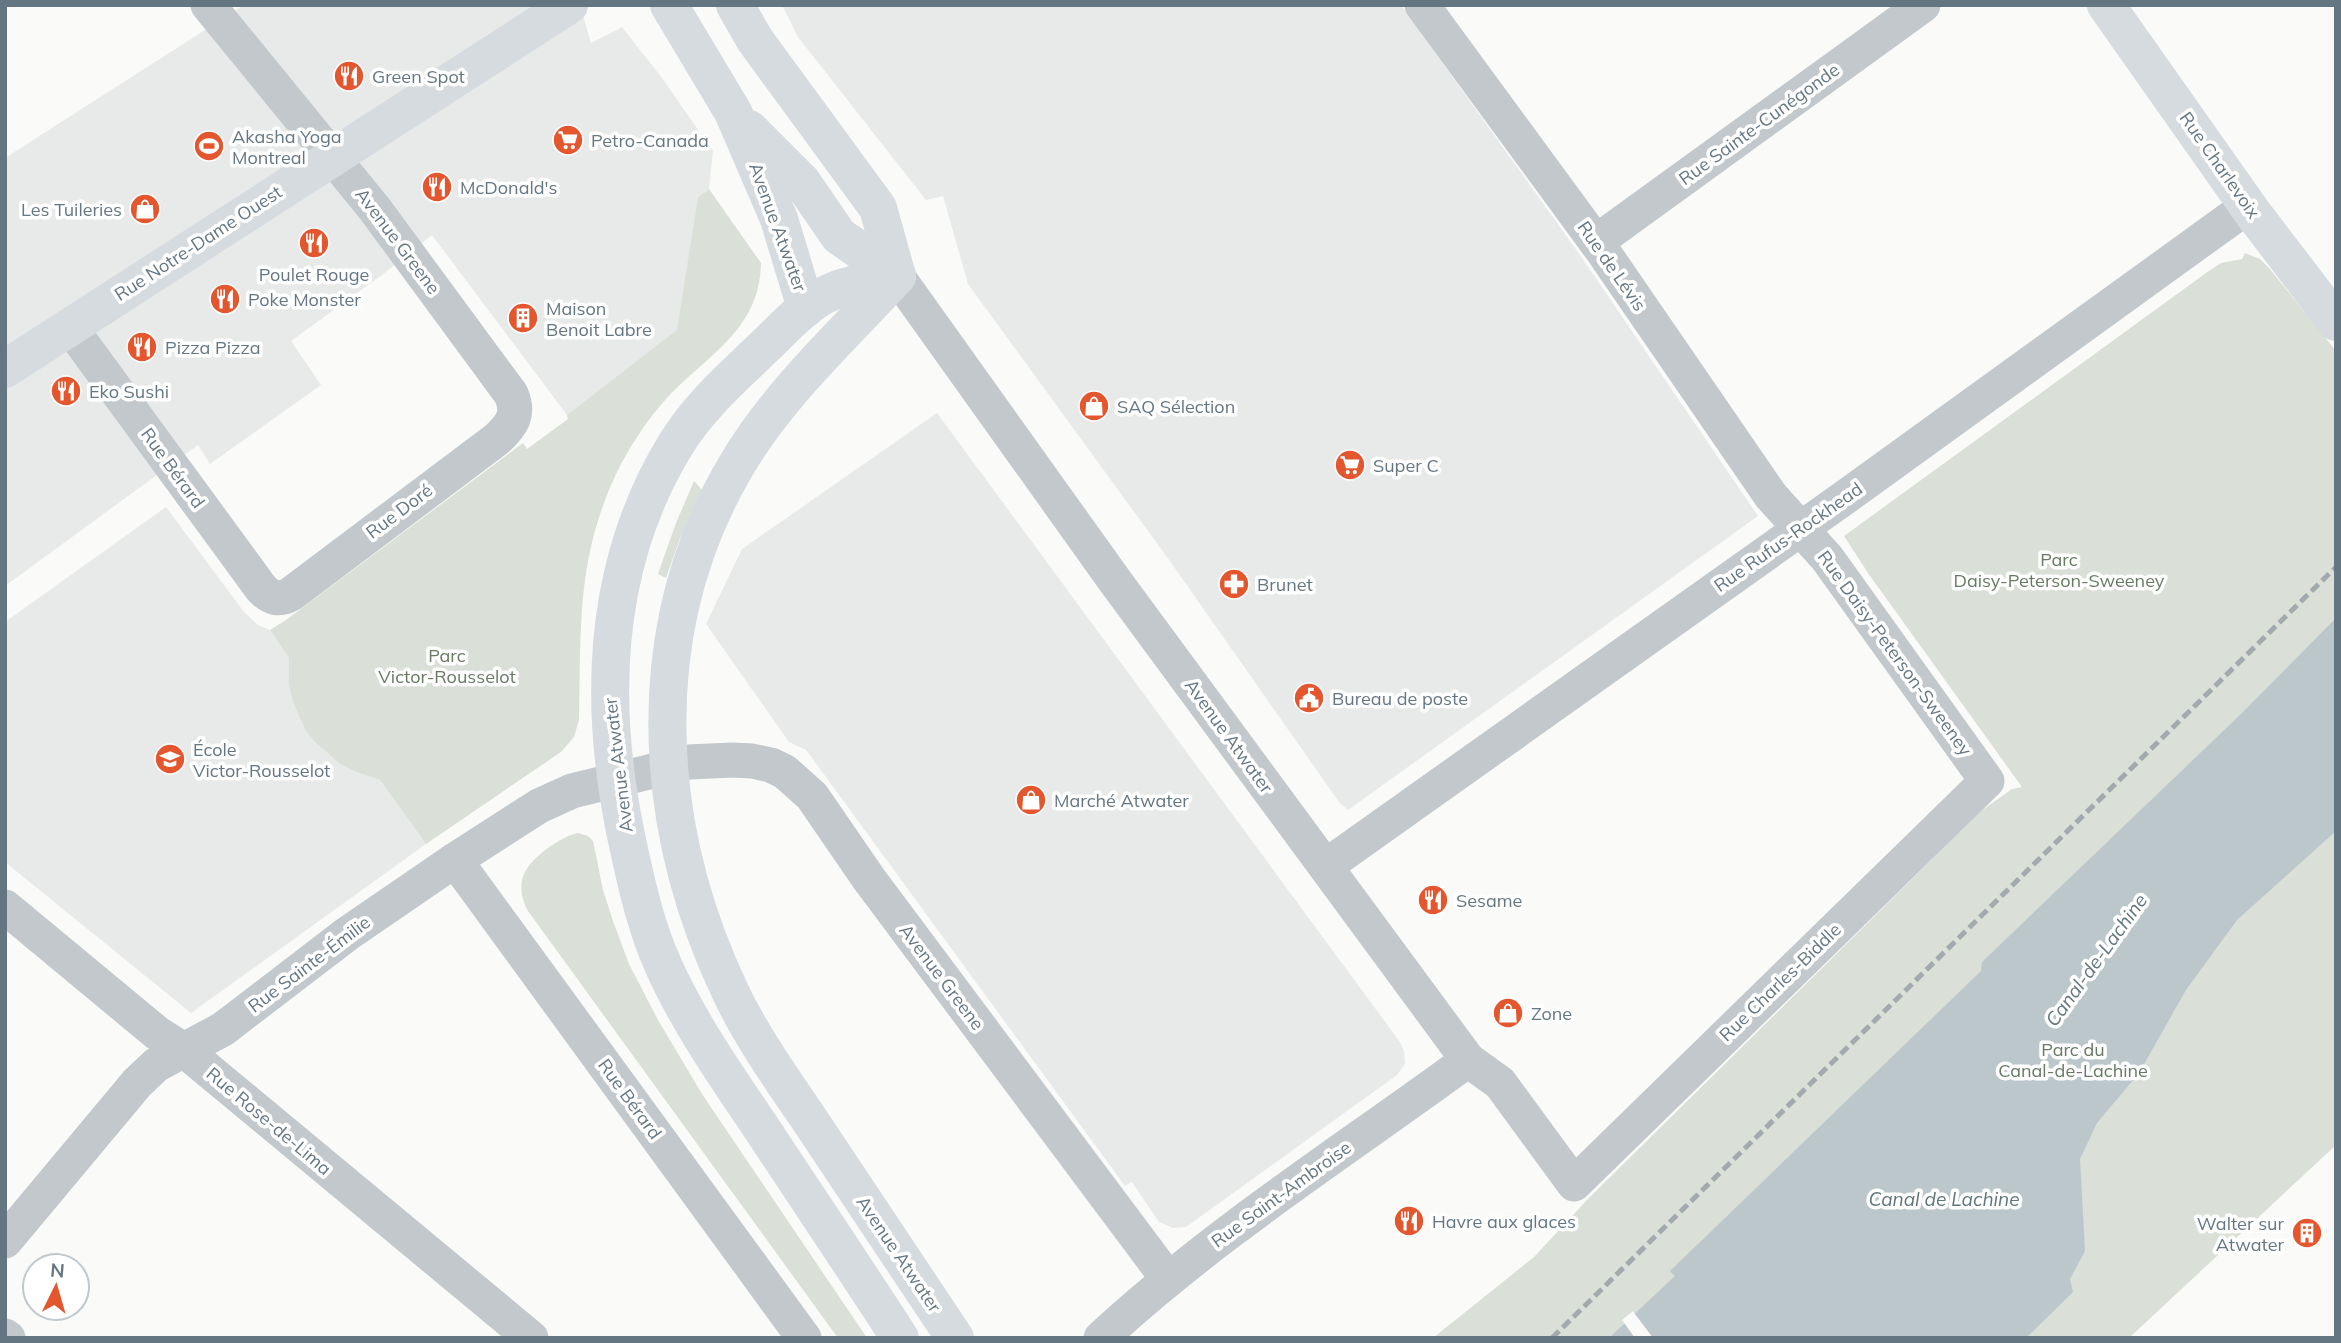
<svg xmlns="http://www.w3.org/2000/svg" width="2341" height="1343" viewBox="0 0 2341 1343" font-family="Mulish,sans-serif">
<rect width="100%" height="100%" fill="#fafaf8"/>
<g fill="#e8e9e9">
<path d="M244 5H580L591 43 622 27 662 78 713 151 709 189 698 197 678 330 567 415 432 235 382 275 291 341 321 385 210 464 198 445 5 586V158Z"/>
<path d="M782 5H1401L1580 255 1758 516 1348 810 1339 802 1167 557 968 284 943 196 926 200 798 37Z"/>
<path d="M937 413 1400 1042 1404 1051 1405 1064 1397 1075 1186 1227 1173 1228 1159 1222 1132 1182 1125 1186 812 758 806 750 789 742 706 624 742 549Z"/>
<path d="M166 507 244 612 258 625 270 630 289 658 293 702 307 731 316 743 340 764 356 772 380 780 426 844 191 1013 5 862V622Z"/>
</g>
<g fill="#dadfd7">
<path d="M709 189 761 263C760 330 707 355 667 398 649 417 633 442 621 464 576 553 581 624 579 720L574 737 561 752 426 844 380 780 356 772 340 764 316 743 306 731 293 702 289 684V658L270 630 286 620 523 443 527 449 568 419 567 415 677 330 698 197Z"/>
<path d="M2245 253 2260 259 2269 268 2336 351V1145L2129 1338H1433L1534 1257 1587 1200 1981 811 2012 789 2022 787 1868 573 1844 536 2206 273 2221 263 2242 259Z"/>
<path d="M694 481 702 490 679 541 666 578 658 574 676 523Z"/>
<path d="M578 833 588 836 593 841 603 890 613 921 629 964 658 1020 702 1094 867 1338H838L528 911C512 880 527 863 552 845 561 840 568 835 578 833Z"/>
</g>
<path fill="#bbc7cb" d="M2336 618V831L2237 920 2186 990 2139 1073 2097 1123 2080 1159 2085 1251 2070 1279 2073 1292 2026 1338H1609L1675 1276 1670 1271 1981 971 1982 962 2242 713Z"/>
<path fill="#fafaf8" d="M1633 1311 1635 1314 1653 1338H1635L1622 1320Z"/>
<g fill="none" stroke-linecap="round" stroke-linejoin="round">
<g stroke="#c3c8cc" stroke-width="35">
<path d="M1596 242 1923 5"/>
<path d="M897 276 1115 581 1468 1060 1500 1083 1574 1184 1987 781 1827 558 1771 496 1604 253 1422 5"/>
<path d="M70 327 261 588C270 598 279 601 291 594L497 439C512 425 520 414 511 394L374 208 208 5"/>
<path d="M455 860 804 1338"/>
<path d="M1326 866 1844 498 2248 206"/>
<path d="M5 907 157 1033 184 1050 531 1338"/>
<path d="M5 1241 137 1083 156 1065 223 1029 347 934 455 860 539 806 572 791 689 762 733 760 752 761 771 765 785 772 812 796 869 879 1168 1279"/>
<path d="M5 1336 8 1338"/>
<path d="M1101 1338C1215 1233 1344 1151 1468 1060"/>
</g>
<g stroke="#d6dbdf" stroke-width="38">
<path d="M669 5 733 112 779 219 806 308"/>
<path d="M735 5 755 40 878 208 897 276"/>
<path d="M2106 5 2252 212 2336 322"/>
<path d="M749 129 802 182 839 236 897 276"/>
<path d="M897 276C875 281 849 283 829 293 805 304 785 327 765 346 733 377 700 405 676 444 601 566 598 708 628 845 637 886 646 928 664 967 691 1027 730 1081 766 1135 811 1203 856 1270 900 1338"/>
<path d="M897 276C841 338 778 394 736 466 640 628 651 824 730 991 752 1038 784 1082 813 1125 860 1196 908 1267 955 1338"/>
<path d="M5 369 569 5"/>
</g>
<path stroke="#a2aab0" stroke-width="5" stroke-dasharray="10 5" stroke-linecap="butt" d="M1552 1338 2336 567"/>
</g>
<defs>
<g id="restaurant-disc" transform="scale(1.575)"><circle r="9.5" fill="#e4572e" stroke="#fff"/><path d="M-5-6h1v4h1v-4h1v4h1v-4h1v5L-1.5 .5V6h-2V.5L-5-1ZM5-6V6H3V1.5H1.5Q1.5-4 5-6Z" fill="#fff"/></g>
<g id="supermarket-disc" transform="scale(1.575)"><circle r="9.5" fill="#e4572e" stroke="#fff"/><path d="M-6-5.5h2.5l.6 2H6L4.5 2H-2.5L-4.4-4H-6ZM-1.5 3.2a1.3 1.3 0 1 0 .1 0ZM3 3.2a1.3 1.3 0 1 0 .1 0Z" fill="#fff"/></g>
<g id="stadium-disc" transform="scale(1.575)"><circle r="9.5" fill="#e4572e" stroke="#fff"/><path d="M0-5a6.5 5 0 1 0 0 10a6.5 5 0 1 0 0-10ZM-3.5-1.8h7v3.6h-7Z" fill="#fff"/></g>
<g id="shop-disc" transform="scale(1.575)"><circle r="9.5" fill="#e4572e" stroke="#fff"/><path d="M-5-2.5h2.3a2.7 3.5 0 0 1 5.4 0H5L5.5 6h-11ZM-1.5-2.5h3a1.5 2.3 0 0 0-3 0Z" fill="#fff"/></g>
<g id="building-disc" transform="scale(1.575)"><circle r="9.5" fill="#e4572e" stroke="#fff"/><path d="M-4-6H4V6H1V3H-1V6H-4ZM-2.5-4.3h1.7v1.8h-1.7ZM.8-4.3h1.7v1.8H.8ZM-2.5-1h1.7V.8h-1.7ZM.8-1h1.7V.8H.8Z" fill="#fff"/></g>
<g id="pharmacy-disc" transform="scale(1.575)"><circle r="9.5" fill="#e4572e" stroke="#fff"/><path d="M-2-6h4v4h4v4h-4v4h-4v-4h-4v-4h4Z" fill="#fff"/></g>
<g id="civic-disc" transform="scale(1.575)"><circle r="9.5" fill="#e4572e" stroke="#fff"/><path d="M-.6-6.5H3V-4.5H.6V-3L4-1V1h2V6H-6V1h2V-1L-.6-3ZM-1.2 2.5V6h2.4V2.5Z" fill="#fff"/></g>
<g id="school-disc" transform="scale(1.575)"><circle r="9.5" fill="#e4572e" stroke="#fff"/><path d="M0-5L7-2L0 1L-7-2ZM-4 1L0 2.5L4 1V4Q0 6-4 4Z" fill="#fff"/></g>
</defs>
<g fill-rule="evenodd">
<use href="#restaurant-disc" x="349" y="76"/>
<use href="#supermarket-disc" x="568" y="140"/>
<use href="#stadium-disc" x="209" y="146"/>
<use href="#restaurant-disc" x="437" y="187"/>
<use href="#shop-disc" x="145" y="209"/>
<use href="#restaurant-disc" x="314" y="243"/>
<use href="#restaurant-disc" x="225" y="299"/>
<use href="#building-disc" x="523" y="318"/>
<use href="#restaurant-disc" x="142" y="347"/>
<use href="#restaurant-disc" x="66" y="391"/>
<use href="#shop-disc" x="1094" y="406"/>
<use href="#supermarket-disc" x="1350" y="465"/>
<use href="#pharmacy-disc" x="1234" y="584"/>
<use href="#civic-disc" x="1309" y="698"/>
<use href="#school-disc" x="170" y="759"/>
<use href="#shop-disc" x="1031" y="800"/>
<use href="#restaurant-disc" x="1433" y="900"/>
<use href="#shop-disc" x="1508" y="1013"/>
<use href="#restaurant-disc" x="1409" y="1221"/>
<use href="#building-disc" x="2307" y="1233"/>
</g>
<g text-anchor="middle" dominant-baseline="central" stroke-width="7" stroke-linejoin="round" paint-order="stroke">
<g font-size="18" fill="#657683" stroke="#fff" text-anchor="start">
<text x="372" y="76">Green Spot</text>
<text x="232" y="136">Akasha Yoga<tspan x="232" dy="21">Montreal</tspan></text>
<text x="591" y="140">Petro-Canada</text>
<text x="460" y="187">McDonald's</text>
<text x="122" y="209" text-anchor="end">Les Tuileries</text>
<text x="314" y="274" text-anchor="middle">Poulet Rouge</text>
<text x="248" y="299">Poke Monster</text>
<text x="546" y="308">Maison<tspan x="546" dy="21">Benoit Labre</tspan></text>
<text x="165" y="347">Pizza Pizza</text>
<text x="89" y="391">Eko Sushi</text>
<text x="1117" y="406">SAQ Sélection</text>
<text x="1373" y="465">Super C</text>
<text x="1257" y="584">Brunet</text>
<text x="1332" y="698">Bureau de poste</text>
<text x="193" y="749">École<tspan x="193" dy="21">Victor-Rousselot</tspan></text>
<text x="1054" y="800">Marché Atwater</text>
<text x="1456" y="900">Sesame</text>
<text x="1531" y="1013">Zone</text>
<text x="1432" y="1221">Havre aux glaces</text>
<text x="2284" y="1223" text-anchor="end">Walter sur<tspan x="2284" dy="21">Atwater</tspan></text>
</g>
<g font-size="18" fill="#657683" stroke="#fff">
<text transform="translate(1759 124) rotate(-36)">Rue Sainte-Cunégonde</text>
<text transform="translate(2220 165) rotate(55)">Rue Charlevoix</text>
<text transform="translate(778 227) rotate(70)">Avenue Atwater</text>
<text transform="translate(398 241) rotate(53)">Avenue Greene</text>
<text transform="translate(198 243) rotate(-33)">Rue Notre-Dame Ouest</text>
<text transform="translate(1612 266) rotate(55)">Rue de Lévis</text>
<text transform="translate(173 468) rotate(54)">Rue Bérard</text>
<text transform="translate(399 511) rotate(-37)">Rue Doré</text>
<text transform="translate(1788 537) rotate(-35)">Rue Rufus-Rockhead</text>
<text transform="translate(1895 653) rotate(54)">Rue Daisy-Peterson-Sweeney</text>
<text transform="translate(1229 736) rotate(54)">Avenue Atwater</text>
<text transform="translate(618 765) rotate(-97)">Avenue Atwater</text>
<text transform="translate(309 964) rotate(-37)">Rue Sainte-Émilie</text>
<text transform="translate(942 977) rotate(53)">Avenue Greene</text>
<text transform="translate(1780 982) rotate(-44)">Rue Charles-Biddle</text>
<text transform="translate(630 1099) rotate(54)">Rue Bérard</text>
<text transform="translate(269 1121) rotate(40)">Rue Rose-de-Lima</text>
<text transform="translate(1281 1194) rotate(-36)">Rue Saint-Ambroise</text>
<text transform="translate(899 1254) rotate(56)">Avenue Atwater</text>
</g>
<g font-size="18" fill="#687a64" stroke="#fff">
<text x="2059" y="559">Parc<tspan x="2059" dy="21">Daisy-Peterson-Sweeney</tspan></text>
<text x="447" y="655">Parc<tspan x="447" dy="21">Victor-Rousselot</tspan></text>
<text x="2073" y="1049">Parc du<tspan x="2073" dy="21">Canal-de-Lachine</tspan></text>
</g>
<g font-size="19" font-style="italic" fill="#60757c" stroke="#fff">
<text transform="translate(2096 960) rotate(-54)">Canal-de-Lachine</text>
<text x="1944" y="1199">Canal de Lachine</text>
</g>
</g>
<rect width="2341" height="1343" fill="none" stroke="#657683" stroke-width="14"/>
<g transform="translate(56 1287) rotate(5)"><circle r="33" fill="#ffffff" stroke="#c1c8cd" stroke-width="2"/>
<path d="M0-5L12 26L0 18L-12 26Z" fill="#e4572e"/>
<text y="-10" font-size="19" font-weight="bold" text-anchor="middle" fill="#657683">N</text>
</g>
</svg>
